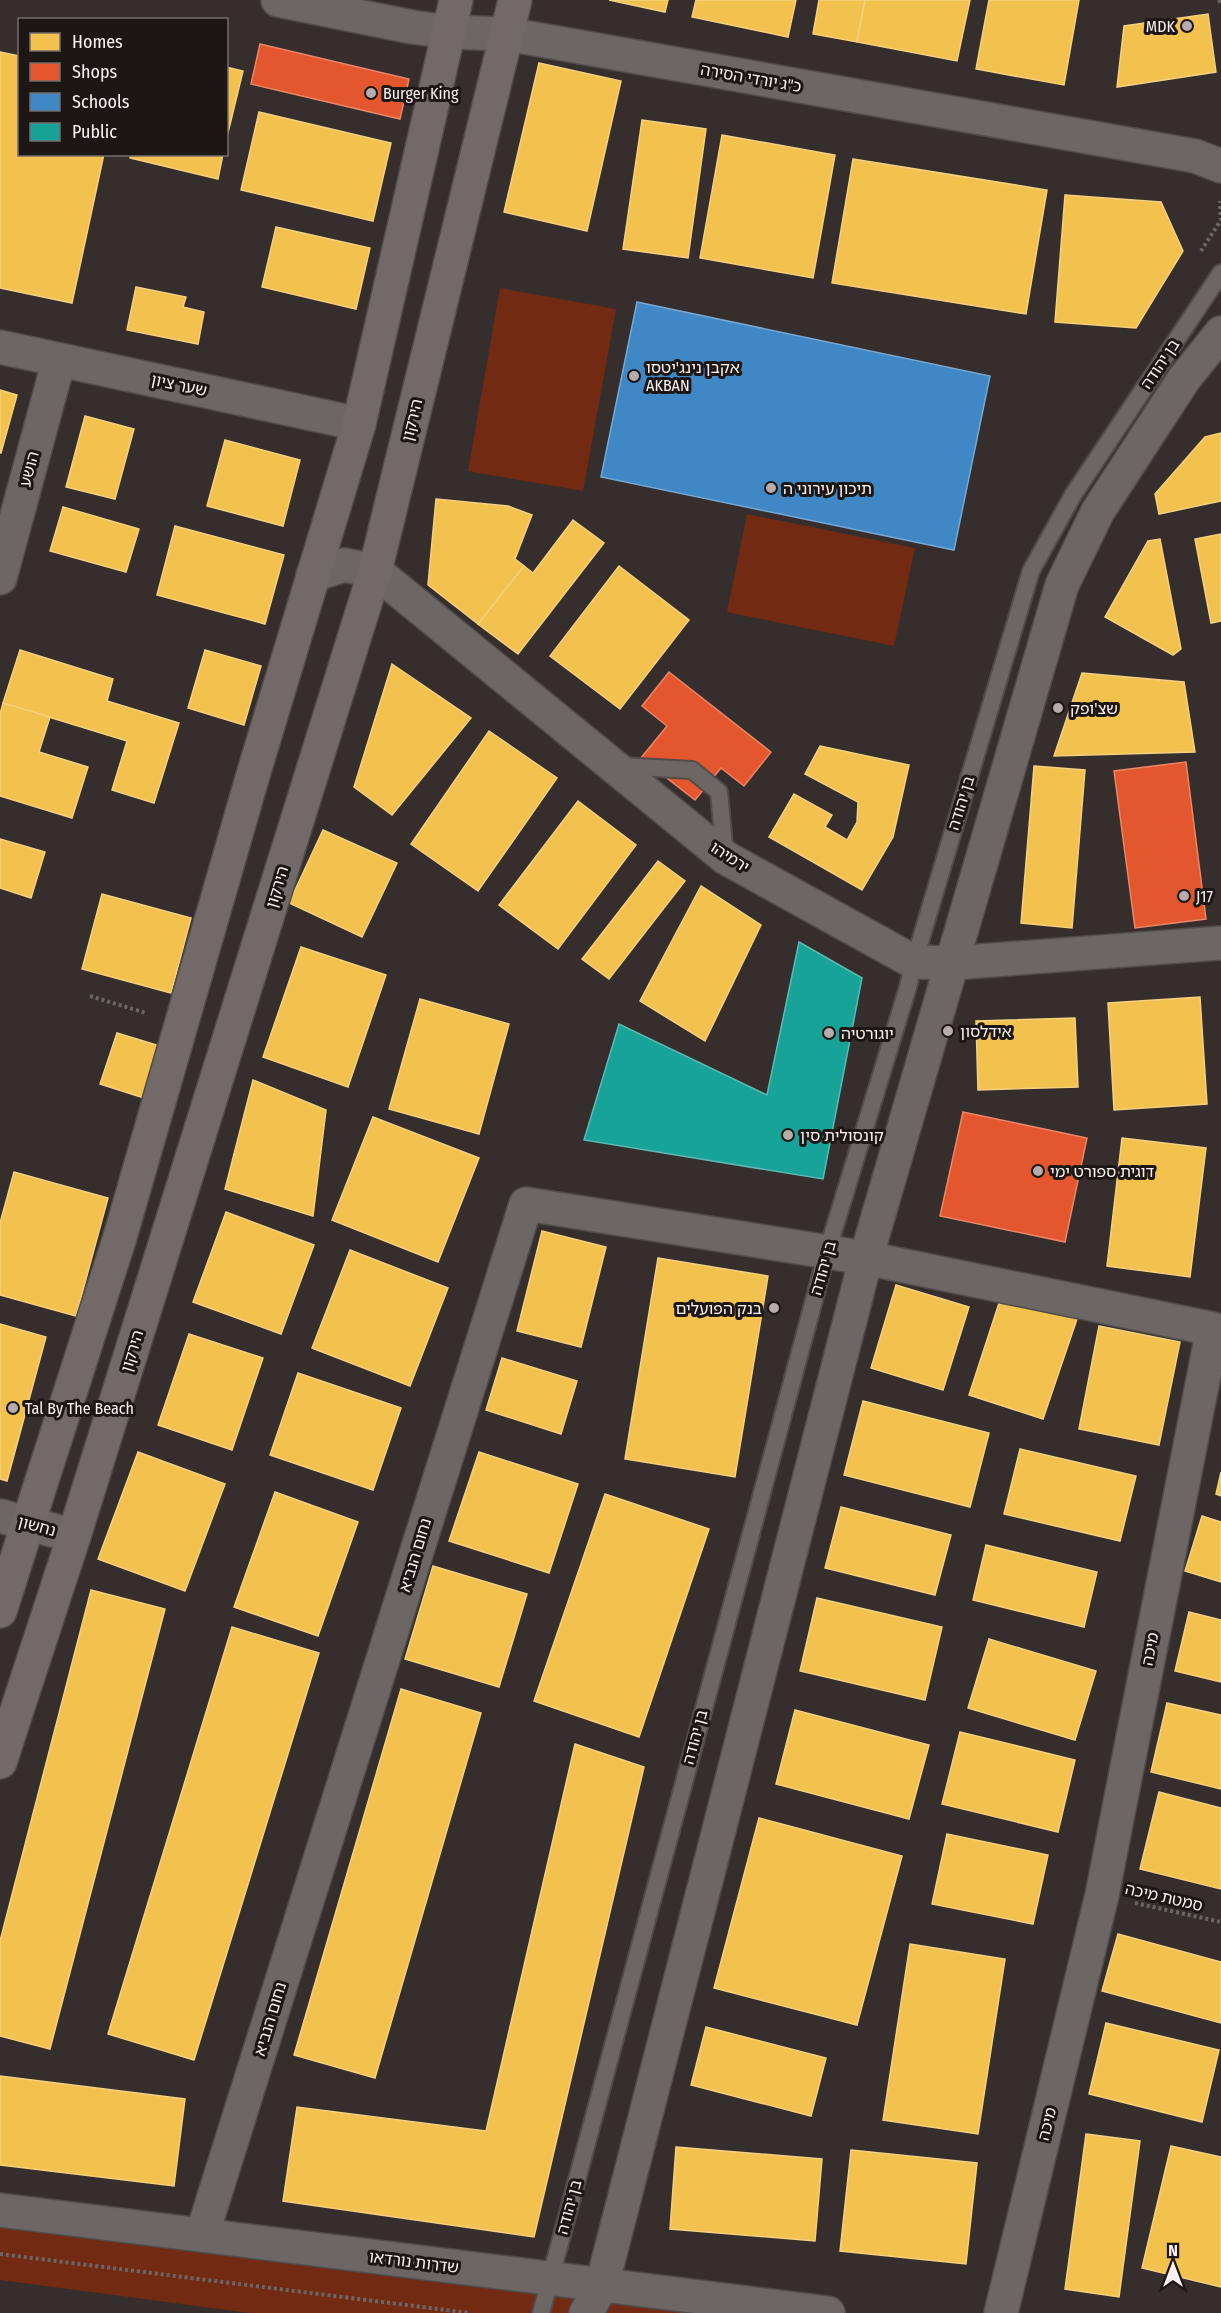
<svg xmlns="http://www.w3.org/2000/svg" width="1221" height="2313" viewBox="0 0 1221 2313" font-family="'Fira Sans Condensed','Noto Sans Hebrew',sans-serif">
<rect width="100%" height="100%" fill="#352e2c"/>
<g fill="#722a13">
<path d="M500 288 616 309 583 491 468 471Z"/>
<path d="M747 514 915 548 894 646 727 612Z"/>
<path d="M0 2222 705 2313H250L0 2280Z"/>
</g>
<g fill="#f2c14e" stroke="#f5d07f" stroke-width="1.5">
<path d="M609 0H668L665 12Z"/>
<path d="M696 0H796L788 37 692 17Z"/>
<path d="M819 0H865L857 42 813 34Z"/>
<path d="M865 0H970L957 61 857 42Z"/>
<path d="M989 0H1079L1064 85 976 69Z"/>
<path d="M1208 14 1216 72 1117 87 1124 26Z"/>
<path d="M0 52 20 56V154H104L72 303 0 288Z"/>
<path d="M539 63 621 81 587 231 504 212Z"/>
<path d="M226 67 243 71 226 141Z"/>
<path d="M259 112 391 143 373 221 241 190Z"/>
<path d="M642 120 706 129 688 258 623 249Z"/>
<path d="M722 135 835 155 813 278 700 258Z"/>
<path d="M131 154H223L218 179 130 158Z"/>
<path d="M853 159 1047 190 1026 314 832 283Z"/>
<path d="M1065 195 1161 202 1183 251 1136 328 1055 322Z"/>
<path d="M276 227 370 248 356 309 262 287Z"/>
<path d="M136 287 186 297 183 307 204 312 198 344 127 330Z"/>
<path d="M0 390 17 395 1 453H0Z"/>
<path d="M85 416 134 429 115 499 66 487Z"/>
<path d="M1221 433V501L1159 514 1155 494 1205 437Z"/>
<path d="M225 440 300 460 283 526 207 506Z"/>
<path d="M436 499 508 506 532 515 515 559 524 566 478 624 428 585Z"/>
<path d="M63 507 139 529 126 572 50 551Z"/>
<path d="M573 520 604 543 518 654 478 624 524 566 533 573Z"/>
<path d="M175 526 284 555 265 624 157 595Z"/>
<path d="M1221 534V621L1211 623 1195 539Z"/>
<path d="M1160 539 1181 649 1173 655 1105 617 1148 541Z"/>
<path d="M619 566 689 620 620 709 550 656Z"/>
<path d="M20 650 113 679 107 701 179 723 154 803 112 790 127 741 3 703Z"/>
<path d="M205 650 261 666 244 725 188 708Z"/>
<path d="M392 664 471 718 392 815 354 787Z"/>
<path d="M1082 673 1184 682 1195 752 1054 756Z"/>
<path d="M3 703 50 717 39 752 88 767 72 818 0 796V714Z"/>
<path d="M489 731 557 778 478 891 411 844Z"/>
<path d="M820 746 909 765 893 837 862 890 769 837 794 794 832 815 825 827 847 840 857 822 858 802 805 774Z"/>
<path d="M1034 766 1085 770 1072 928 1021 923Z"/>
<path d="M578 801 636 845 558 949 499 905Z"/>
<path d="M323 830 397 863 362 937 289 903Z"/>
<path d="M0 839 45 852 31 898 0 888Z"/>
<path d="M658 861 685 881 609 979 582 959Z"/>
<path d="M701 886 761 925 705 1041 640 1001Z"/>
<path d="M102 894 191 918 171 993 82 969Z"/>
<path d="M301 947 386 975 348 1087 263 1057Z"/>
<path d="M1200 997 1207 1104 1114 1110 1108 1003Z"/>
<path d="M420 999 509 1024 479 1134 389 1109Z"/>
<path d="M1075 1018 1078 1087 978 1090 976 1021Z"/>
<path d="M117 1033 160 1046 144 1098 100 1084Z"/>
<path d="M253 1080 326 1110 313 1216 225 1189Z"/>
<path d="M373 1117 479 1158 438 1262 332 1220Z"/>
<path d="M1122 1138 1206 1148 1190 1277 1107 1266Z"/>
<path d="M14 1172 108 1198 76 1316 0 1295V1223Z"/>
<path d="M226 1212 314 1245 281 1334 193 1302Z"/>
<path d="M542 1231 606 1247 581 1347 517 1331Z"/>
<path d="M350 1250 448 1288 410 1386 312 1348Z"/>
<path d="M658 1258 768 1276 735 1477 625 1459Z"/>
<path d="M896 1285 969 1307 943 1390 871 1368Z"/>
<path d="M1002 1294 1077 1319 1043 1419 969 1395Z"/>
<path d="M0 1324 46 1337 7 1481 0 1479Z"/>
<path d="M1099 1326 1180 1342 1159 1445 1079 1429Z"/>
<path d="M189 1334 263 1358 232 1450 158 1425Z"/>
<path d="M502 1358 577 1381 561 1434 486 1410Z"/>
<path d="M298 1373 401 1408 373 1490 270 1455Z"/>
<path d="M863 1401 989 1433 970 1507 844 1475Z"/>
<path d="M1020 1449 1136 1476 1120 1541 1004 1514Z"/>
<path d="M138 1452 225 1484 185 1591 98 1559Z"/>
<path d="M479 1452 578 1484 549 1573 449 1541Z"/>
<path d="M1221 1472V1496L1216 1494Z"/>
<path d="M275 1492 358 1522 318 1636 234 1607Z"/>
<path d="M605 1494 709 1529 639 1737 534 1701Z"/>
<path d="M841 1507 951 1535 935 1595 825 1568Z"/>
<path d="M1202 1516 1221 1522V1582L1185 1571Z"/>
<path d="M986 1545 1097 1572 1084 1627 973 1600Z"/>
<path d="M433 1566 527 1594 499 1687 405 1659Z"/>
<path d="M91 1590 165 1609 50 2049 0 2036V1941Z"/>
<path d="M817 1598 942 1627 925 1700 800 1671Z"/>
<path d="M1189 1612 1221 1620V1682L1175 1671Z"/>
<path d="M232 1627 319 1653 194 2060 108 2034Z"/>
<path d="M989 1639 1096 1671 1075 1740 968 1708Z"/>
<path d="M401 1689 481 1713 375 2078 294 2055Z"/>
<path d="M1167 1703 1221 1715V1789L1151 1772Z"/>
<path d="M795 1710 929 1745 909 1819 776 1784Z"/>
<path d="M960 1732 1075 1760 1058 1832 942 1804Z"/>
<path d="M575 1744 644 1767 534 2237 283 2201 297 2107 486 2131Z"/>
<path d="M1159 1792 1221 1808V1889L1140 1869Z"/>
<path d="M759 1818 902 1856 857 2025 714 1988Z"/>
<path d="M947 1834 1048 1855 1033 1924 932 1904Z"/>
<path d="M1118 1934 1221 1962V2023L1102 1991Z"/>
<path d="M910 1944 1005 1959 978 2134 883 2120Z"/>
<path d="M1106 2023 1219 2050 1202 2122 1089 2094Z"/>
<path d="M706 2027 826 2058 811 2116 691 2085Z"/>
<path d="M0 2076 185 2099 174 2186 0 2165Z"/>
<path d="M1086 2134 1140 2141 1119 2297 1065 2289Z"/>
<path d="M1171 2146 1221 2157V2287L1142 2268Z"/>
<path d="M676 2147 822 2159 815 2241 670 2229Z"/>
<path d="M851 2150 977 2163 966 2264 840 2251Z"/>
</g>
<g fill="#e4572e" stroke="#eb8668" stroke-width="1.5">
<path d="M260 44 409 79 400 119 251 84Z"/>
<path d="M669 672 771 752 744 786 721 768 695 800 641 758 667 726 642 706Z"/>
<path d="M1186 762 1206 919 1135 928 1114 771Z"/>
<path d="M963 1112 1087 1138 1065 1242 940 1216Z"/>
</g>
<path fill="#3f88c5" stroke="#77a8d2" stroke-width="1.5" d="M637 302 990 376 954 550 601 477Z"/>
<path fill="#17a398" stroke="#5bbbb2" stroke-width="1.5" d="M799 942 862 978 823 1179 584 1140 619 1024 767 1095Z"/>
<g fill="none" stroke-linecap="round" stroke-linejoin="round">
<g stroke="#514b4a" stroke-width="20">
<g id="service">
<path d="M620 766 692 770 719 792 725 857"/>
<path d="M541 2313 827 1252 908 987 914 962 1031 571 1073 495 1221 273"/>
</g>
</g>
<g stroke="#514b4a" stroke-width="36">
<g id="minor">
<path d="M278 0 412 27 449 32 507 34 1195 156 1221 166"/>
<path d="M0 347 359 424"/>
<path d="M313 575 344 565 375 571 726 858 914 962 953 963 1221 943"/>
<path d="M0 578 59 360"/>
<path d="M0 1516 74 1536"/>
<path d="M202 2235 526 1204 866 1258 1213 1329 1102 1895 1001 2313"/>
</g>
</g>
<g stroke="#514b4a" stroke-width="36">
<g id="tertiary">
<path d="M0 2210 828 2313"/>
<path d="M586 2313 602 2285 866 1258 1062 585 1098 511 1184 379 1221 333"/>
</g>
</g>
<g stroke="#514b4a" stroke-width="36">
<g id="secondary">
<path d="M0 1611 120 1237 253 775 359 424 456 0"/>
<path d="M0 1762 74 1536 375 571 515 0"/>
</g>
</g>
<g stroke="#6c6766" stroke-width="4" stroke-dasharray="3 3" stroke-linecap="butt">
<path d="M1219 0 1221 5"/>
<path d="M1201 251 1221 220 1220 201"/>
<path d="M90 996 146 1013"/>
<path d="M1135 1903 1221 1922"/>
<path d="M0 2254 470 2313"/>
</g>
<use href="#service" stroke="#6c6765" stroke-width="16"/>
<use href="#minor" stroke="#6c6765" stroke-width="33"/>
<use href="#tertiary" stroke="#6c6765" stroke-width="33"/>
<use href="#secondary" stroke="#726a68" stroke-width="33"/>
</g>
<g fill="#b6adab" stroke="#1c1614" stroke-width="2">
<circle cx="1187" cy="26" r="6"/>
<circle cx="371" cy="93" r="6"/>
<circle cx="634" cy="376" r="6"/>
<circle cx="771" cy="488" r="6"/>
<circle cx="1058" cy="708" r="6"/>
<circle cx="1184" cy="896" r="6"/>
<circle cx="948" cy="1031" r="6"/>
<circle cx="829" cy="1033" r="6"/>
<circle cx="788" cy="1135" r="6"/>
<circle cx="1038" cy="1171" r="6"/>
<circle cx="774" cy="1308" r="6"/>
<circle cx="13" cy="1408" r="6"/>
</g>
<g text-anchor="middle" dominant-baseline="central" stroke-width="6" stroke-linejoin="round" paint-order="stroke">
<g font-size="16" fill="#fbf2f0" stroke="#1c1614" text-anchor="start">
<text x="1175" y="26" text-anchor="end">MDK</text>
<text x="383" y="93">Burger King</text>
<text x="646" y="367">אקבן נינג'יטסו<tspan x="646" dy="18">AKBAN</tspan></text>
<text x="783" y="488">תיכון עירוני ה</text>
<text x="1070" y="708">שצ'ופק</text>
<text x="1196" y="896">J17</text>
<text x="960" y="1031">אידלסון</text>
<text x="841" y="1033">יוגורטיה</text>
<text x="800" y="1135">קונסולית סין</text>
<text x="1050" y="1171">דוגית ספורט ימי</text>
<text x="762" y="1308" text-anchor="end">בנק הפועלים</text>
<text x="25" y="1408">Tal By The Beach</text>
</g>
<g font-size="16" fill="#fbf2f0" stroke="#1c1614">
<text transform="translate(751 78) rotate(10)">כ"ג יורדי הסירה</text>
<text transform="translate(1160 364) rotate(-56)">בן יהודה</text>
<text transform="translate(179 385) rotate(12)">שער ציון</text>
<text transform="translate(412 420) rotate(-76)">הירקון</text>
<text transform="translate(29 469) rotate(-75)">הושע</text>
<text transform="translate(961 803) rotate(-73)">בן יהודה</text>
<text transform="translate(730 857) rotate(33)">ירמיהו</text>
<text transform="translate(277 887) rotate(-73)">הירקון</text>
<text transform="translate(823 1268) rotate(-74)">בן יהודה</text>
<text transform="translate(132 1351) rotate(-73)">הירקון</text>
<text transform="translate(37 1526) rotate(15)">נחשון</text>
<text transform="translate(415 1555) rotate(-73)">נחום הנביא</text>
<text transform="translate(1150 1649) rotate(-79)">מיכה</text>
<text transform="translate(695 1737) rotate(-75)">בן יהודה</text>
<text transform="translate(1164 1897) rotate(13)">סמטת מיכה</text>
<text transform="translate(270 2019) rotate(-73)">נחום הנביא</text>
<text transform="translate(1047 2124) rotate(-76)">מיכה</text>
<text transform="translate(569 2207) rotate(-75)">בן יהודה</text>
<text transform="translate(414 2262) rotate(7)">שדרות נורדאו</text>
</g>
</g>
<rect x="18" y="18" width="210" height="138" fill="#1c1614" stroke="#756e6c" stroke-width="1.5"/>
<rect x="30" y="33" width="30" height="18" fill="#f2c14e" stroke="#756e6c" stroke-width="1.5"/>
<text x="72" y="48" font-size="18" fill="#fbf2f0">Homes</text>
<rect x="30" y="63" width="30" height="18" fill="#e4572e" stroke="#756e6c" stroke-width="1.5"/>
<text x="72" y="78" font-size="18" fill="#fbf2f0">Shops</text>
<rect x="30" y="93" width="30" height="18" fill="#3f88c5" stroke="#756e6c" stroke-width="1.5"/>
<text x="72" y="108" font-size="18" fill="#fbf2f0">Schools</text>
<rect x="30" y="123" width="30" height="18" fill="#17a398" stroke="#756e6c" stroke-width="1.5"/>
<text x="72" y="138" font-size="18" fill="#fbf2f0">Public</text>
<g transform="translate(1173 2265)" stroke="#1c1614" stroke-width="4.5" paint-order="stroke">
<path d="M0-4.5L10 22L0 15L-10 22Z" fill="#fbf2f0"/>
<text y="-9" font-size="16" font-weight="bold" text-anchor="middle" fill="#fbf2f0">N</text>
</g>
</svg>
